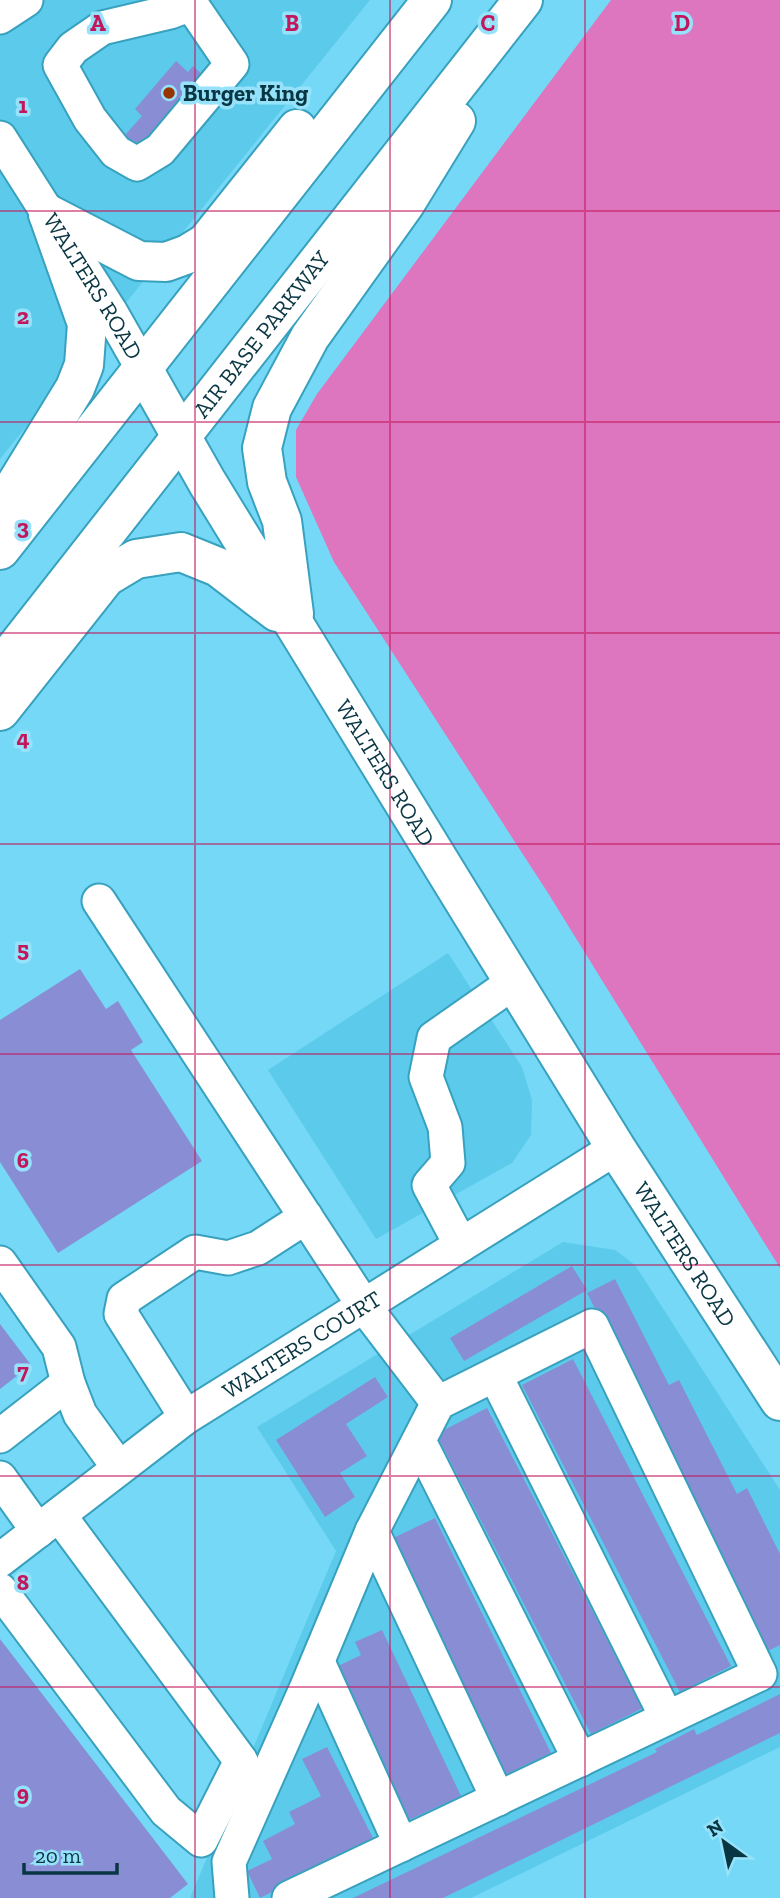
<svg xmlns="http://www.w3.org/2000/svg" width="780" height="1898" viewBox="0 0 780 1898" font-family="'Zilla Slab',serif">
<rect width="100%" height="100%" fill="#74d8f6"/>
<g fill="#5ccbeb">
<path d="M0 0H370L0 459Z"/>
<path d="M448 953 522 1067 532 1100 531 1135 512 1163 376 1239 268 1070Z"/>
<path d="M563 1242 615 1250 635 1265 780 1490V1747L471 1898H190L336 1551 257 1427Z"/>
</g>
<path fill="#dd76be" d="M611 0H780V1268L548 893 334 562 296 477V430L317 394Z"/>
<g fill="#898ed4">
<path d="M176 61 188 72 193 66 204 76 141 149 125 135 142 116 135 109Z"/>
<path d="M80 969 106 1009 118 1001 143 1042 131 1050 202 1161 58 1253 0 1162V1020Z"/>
<path d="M572 1266 587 1290 464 1361 450 1338Z"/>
<path d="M615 1279 669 1385 679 1380 737 1494 747 1488 780 1554V1645L768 1651 587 1293Z"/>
<path d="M0 1324 31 1365 0 1389Z"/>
<path d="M573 1359 731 1666 680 1692 522 1385Z"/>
<path d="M375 1377 388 1397 346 1424 367 1456 340 1473 355 1497 325 1517 276 1440Z"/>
<path d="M487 1408 643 1708 591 1734 436 1434Z"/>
<path d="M435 1518 551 1753 499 1778 383 1543Z"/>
<path d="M382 1630 461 1796 409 1820 336 1667 361 1655 355 1642Z"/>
<path d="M0 1639 188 1884 170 1898H0Z"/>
<path d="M780 1694V1733L443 1898H353L657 1752 655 1749 694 1729 697 1735Z"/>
<path d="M327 1747 374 1840 260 1898 247 1871 272 1859 263 1841 295 1824 289 1812 321 1796 302 1759Z"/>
</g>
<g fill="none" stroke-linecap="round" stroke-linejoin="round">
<g stroke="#38a1be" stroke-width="37">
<g id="minor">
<path d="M191 4 232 64 160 150 137 164 116 152 90 119 60 65 73 48 102 28 170 12Z"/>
<path d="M0 17 26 0"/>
<path id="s1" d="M0 138 110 311 143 369"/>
<path d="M99 901 364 1306 438 1403"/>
<path d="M461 1245 429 1185 448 1163 445 1127 426 1077 434 1038 514 982"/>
<path d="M0 1263 59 1347 68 1383 80 1414 119 1468"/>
<path d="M495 1375 667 1718"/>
<path d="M186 1417 121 1314 124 1299 195 1252 228 1258 258 1248 306 1217"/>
<path d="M0 1436 68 1383"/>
<path d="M419 1441 580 1760"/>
<path d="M0 1478 38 1531"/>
<path d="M372 1531 498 1799"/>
<path id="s2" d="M0 1560 186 1417 616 1148"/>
<path d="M0 1590 166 1811 201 1840 241 1761 59 1515"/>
<path d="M318 1662 401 1845"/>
<path d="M232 1898 229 1862 306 1689 372 1531 438 1403 592 1326 760 1674 289 1898"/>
</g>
</g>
<g stroke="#38a1be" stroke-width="42">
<g id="major">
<path d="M48 214 139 261 166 262 188 254 206 243 297 129"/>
<path id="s3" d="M143 369 207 482 467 906 616 1148 780 1401"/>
<path d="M0 510 75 388 84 365 87 324 48 214"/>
<path d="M0 550 432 0"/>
<path d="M294 614 282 521 267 482 262 448 272 408 310 337 405 204 456 121"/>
<path id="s4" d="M0 668 523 0"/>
<path d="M0 711 106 577 136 559 181 552 218 567 277 612"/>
</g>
</g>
<use href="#minor" stroke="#fff" stroke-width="33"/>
<use href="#major" stroke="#fff" stroke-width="38"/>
</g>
<path fill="none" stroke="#c2185b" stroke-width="2" stroke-opacity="0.55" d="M195 0V1898M390 0V1898M585 0V1898M0 211H780M0 422H780M0 633H780M0 844H780M0 1054H780M0 1265H780M0 1476H780M0 1687H780"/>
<circle fill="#983302" stroke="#96e2fa" stroke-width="2.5" cx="169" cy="93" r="7"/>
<g text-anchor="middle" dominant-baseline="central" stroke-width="7" stroke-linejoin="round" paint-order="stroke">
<g font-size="23" font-weight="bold" fill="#093643" stroke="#96e2fa" text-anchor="start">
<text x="183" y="93">Burger King</text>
</g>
<g font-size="23" fill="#093643" stroke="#96e2fa">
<text stroke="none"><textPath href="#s1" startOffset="175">WALTERS ROAD</textPath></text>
<text stroke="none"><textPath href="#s4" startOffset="424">AIR BASE PARKWAY</textPath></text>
<text stroke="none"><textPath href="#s3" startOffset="471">WALTERS ROAD</textPath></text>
<text stroke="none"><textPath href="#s3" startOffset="1038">WALTERS ROAD</textPath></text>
<text stroke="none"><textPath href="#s2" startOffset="371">WALTERS COURT</textPath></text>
</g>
</g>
<g font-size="23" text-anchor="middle" font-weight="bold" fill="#c2185b" stroke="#96e2fa" stroke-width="7" stroke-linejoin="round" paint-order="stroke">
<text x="98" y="31">A</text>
<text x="292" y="31">B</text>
<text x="488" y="31">C</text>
<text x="682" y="31">D</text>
<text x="23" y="113">1</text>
<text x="23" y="324">2</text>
<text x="23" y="535">3</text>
<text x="23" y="746">4</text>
<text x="23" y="957">5</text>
<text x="23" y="1168">6</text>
<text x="23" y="1379">7</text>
<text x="23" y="1590">8</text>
<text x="23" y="1801">9</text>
</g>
<g transform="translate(724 1842) rotate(327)" stroke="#96e2fa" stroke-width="5" paint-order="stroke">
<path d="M0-5L12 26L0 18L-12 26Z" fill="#093643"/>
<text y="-10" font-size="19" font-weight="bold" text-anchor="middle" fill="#093643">N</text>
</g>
<path d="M24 1863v10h93v-10" fill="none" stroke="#093643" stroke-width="3.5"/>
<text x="35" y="1863" font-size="21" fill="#093643" stroke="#96e2fa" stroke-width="5" paint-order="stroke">20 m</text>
</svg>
